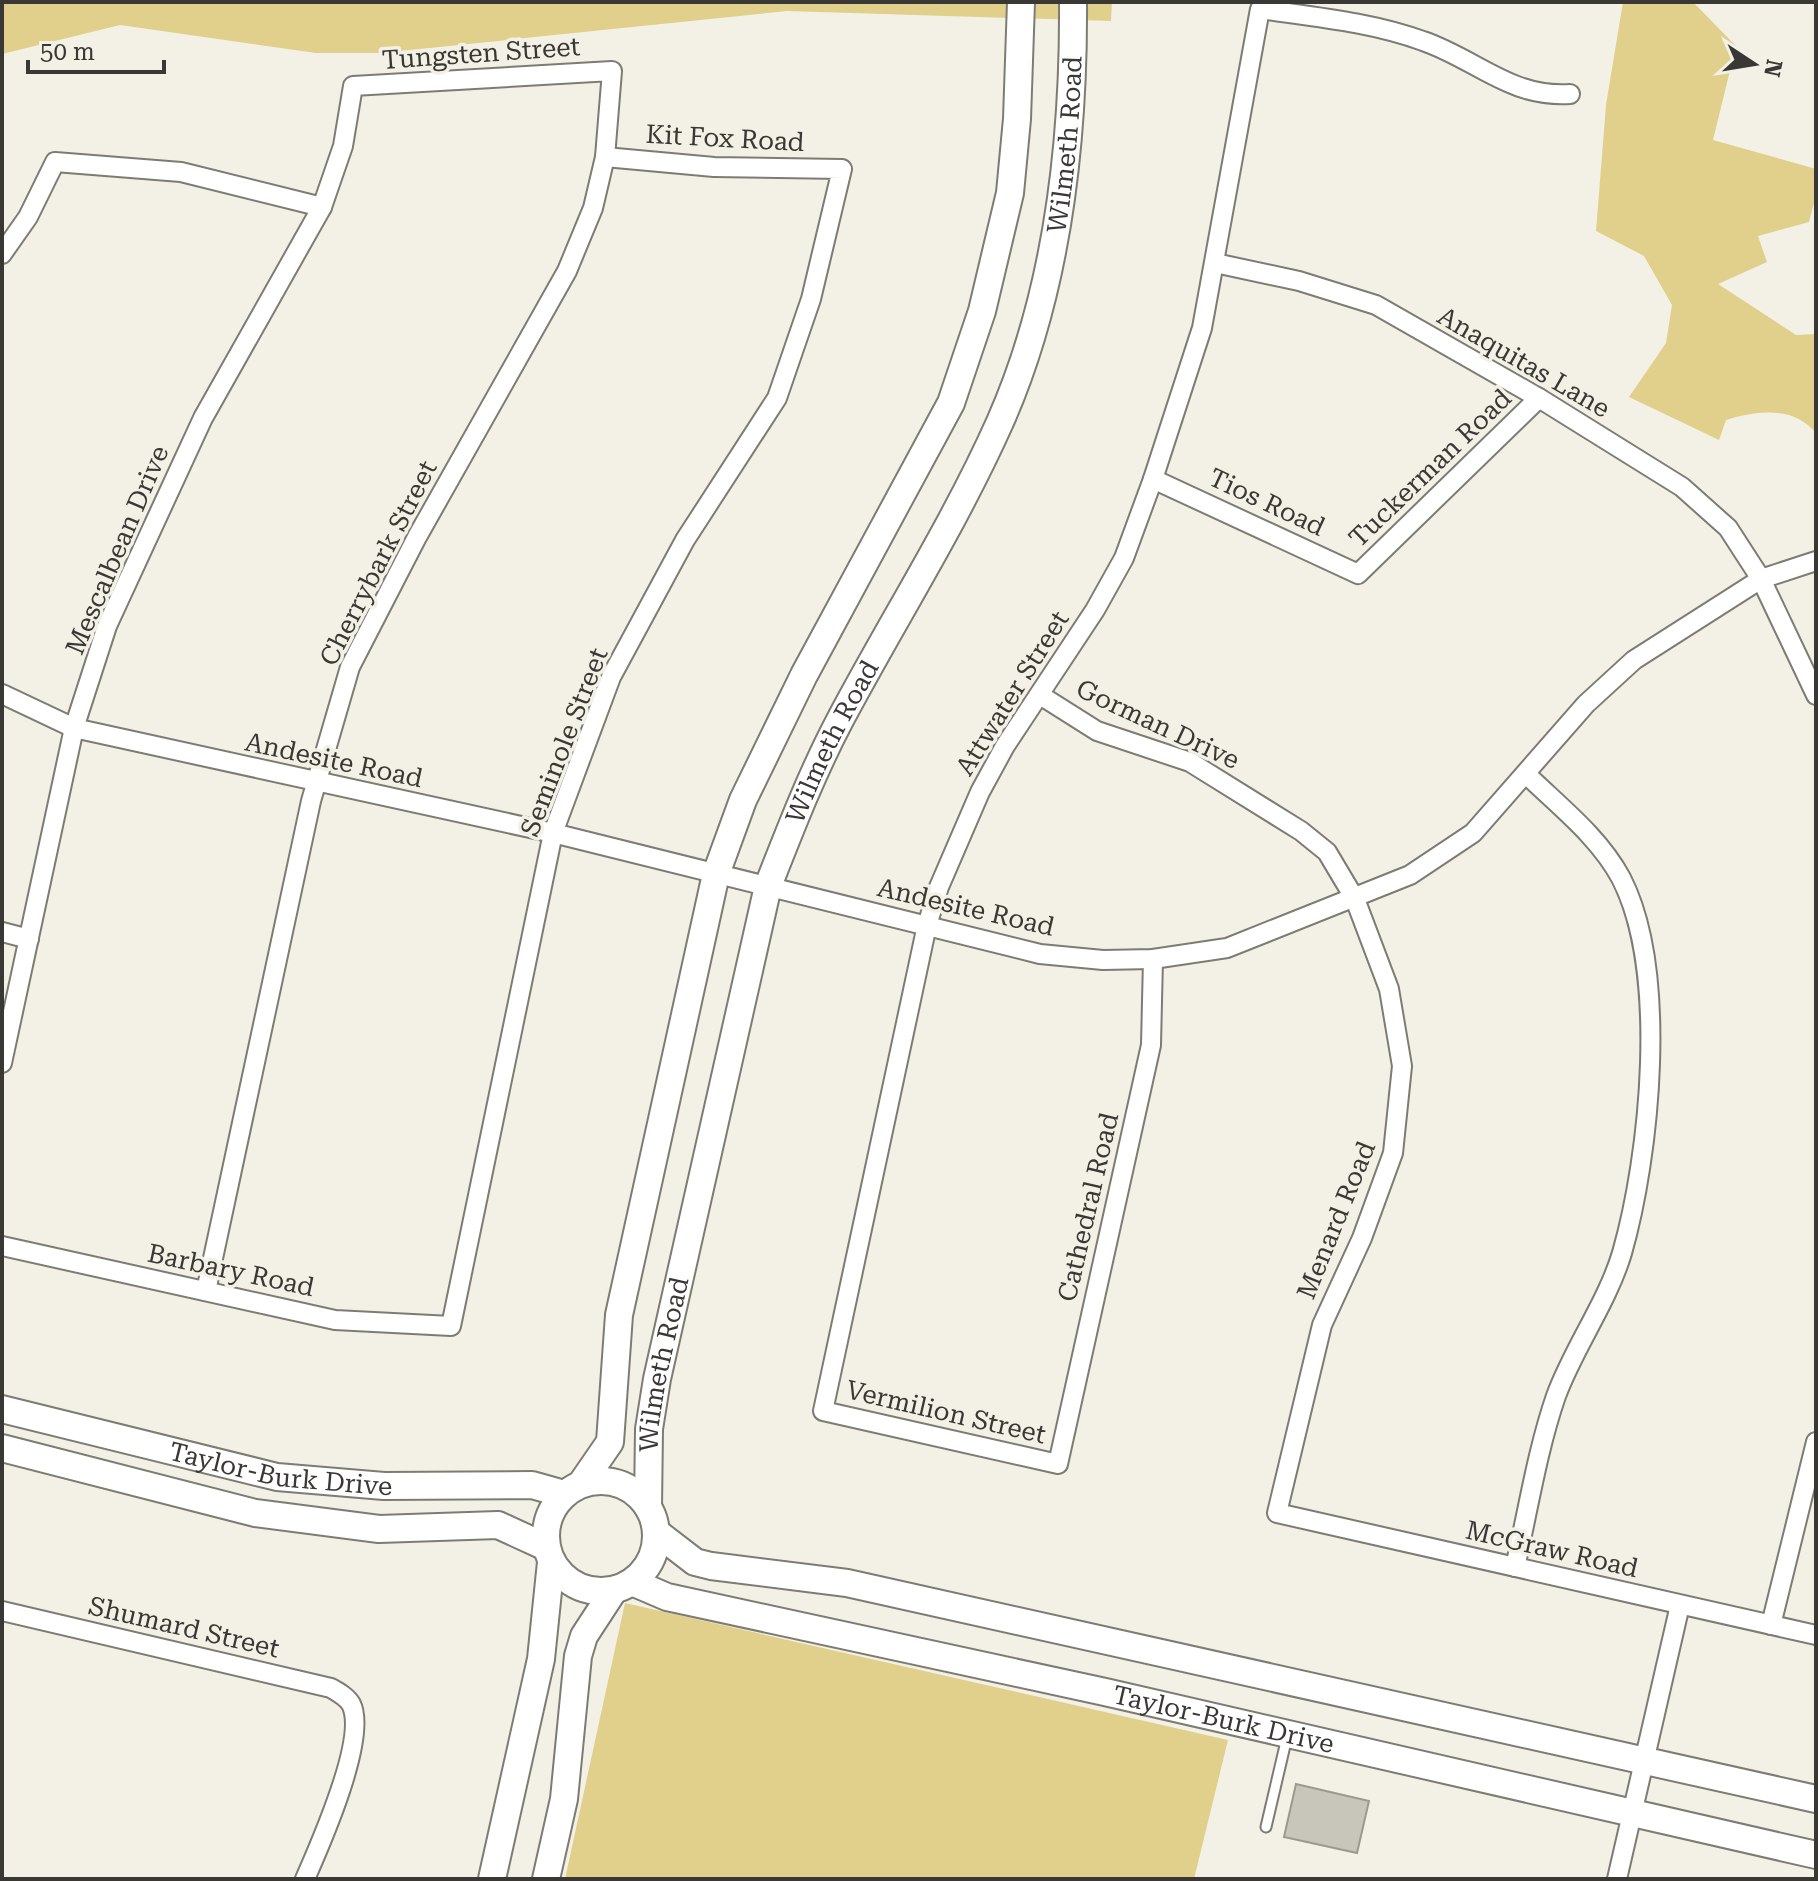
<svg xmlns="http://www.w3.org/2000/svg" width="1818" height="1881" viewBox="0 0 1818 1881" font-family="'Roboto Serif',serif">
<rect width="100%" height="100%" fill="#f3f1e5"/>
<g fill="#e0d08b">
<path d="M2 2H1112L1111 21 787 11 381 53H316L120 25 2 54Z"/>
<path d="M1623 2H1693L1736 46 1713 140 1816 169V195L1809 222 1758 236 1767 262 1718 284 1796 335 1816 334V433C1794 406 1757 410 1726 420L1719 440 1629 397 1666 343 1672 305 1644 256 1596 231 1606 105Z"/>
<path d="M625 1603 1228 1740 1194 1879H565Z"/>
</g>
<path fill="#c8c5bb" stroke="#9c998f" stroke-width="2" d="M1296 1784 1369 1801 1357 1853 1284 1837Z"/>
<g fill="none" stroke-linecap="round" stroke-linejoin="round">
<g stroke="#7e7c72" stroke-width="13">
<path id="lane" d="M1266 1827 1287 1737"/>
</g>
<g stroke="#7e7c72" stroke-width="22">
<g id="street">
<path d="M2 254 28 217 55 162 181 172 322 207"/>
<path d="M1215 263 1299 281 1376 305 1539 398 1682 487 1728 528 1761 579 1816 695"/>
<path d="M1153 479 1358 574 1539 398"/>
<path d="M2 694 74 728 553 833 1040 954 1103 960 1153 959 1227 948 1410 875 1473 833 1586 704 1634 660 1761 579 1816 561"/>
<path d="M1040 695 1097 731 1190 762 1301 831 1327 852 1355 899 1389 989 1402 1066 1393 1153 1362 1238 1322 1325 1277 1513 1816 1635"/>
<path d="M2 932 29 939"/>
<path d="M1153 959 1151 1045 1058 1464 823 1411 927 925 939 887 980 792 1005 746 1095 610 1124 558 1153 479 1202 328 1260 9C1315 17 1371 22 1423 41 1476 59 1510 98 1570 94"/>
<path d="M2 1063 74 728 107 626 203 418 322 207 343 146 353 86 612 71 605 157 593 208 567 271 417 537 350 667 311 801 206 1291"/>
<path d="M2 1246 335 1320 451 1326 553 833 611 677 685 540 777 398 811 299 842 169 714 167 605 157"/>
<path d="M1515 1567C1528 1511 1537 1451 1556 1396 1574 1347 1607 1303 1622 1253 1650 1155 1669 971 1621 878 1599 837 1560 807 1527 775"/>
<path d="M2 1611 331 1688C338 1692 347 1697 351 1704 368 1737 320 1845 305 1879"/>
<path d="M1771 1625 1816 1442"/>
<path d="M1617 1879 1680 1605"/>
</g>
</g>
<g stroke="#7e7c72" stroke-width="30">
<g id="secondary">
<path id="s1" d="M2 1409 277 1477 384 1486 532 1485 564 1494"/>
<path d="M2 1448 255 1513 379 1529 498 1525 546 1547"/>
<circle cx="601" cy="1536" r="55"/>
<path d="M581 1484 610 1442 619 1315 716 874 743 800 804 675 951 403 982 311 1010 193 1017 119 1021 2"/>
<path id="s2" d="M648 1507 649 1429 657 1379 768 886C790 830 812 773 840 720 893 620 954 525 1000 422 1058 291 1074 143 1073 2"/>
<path d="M656 1532 695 1562 711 1566 847 1583 1816 1799"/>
<path id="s3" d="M632 1582 667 1597 1105 1692 1816 1855"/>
<path d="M492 1879 541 1659 551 1562"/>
<path d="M546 1879 564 1799 578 1656 584 1636 614 1590"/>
</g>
</g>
<use href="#lane" stroke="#fff" stroke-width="9"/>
<use href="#street" stroke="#fff" stroke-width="18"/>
<use href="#secondary" stroke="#fff" stroke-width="26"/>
</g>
<g text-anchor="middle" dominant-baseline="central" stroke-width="7" stroke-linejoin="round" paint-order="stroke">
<g font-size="26" fill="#393834" stroke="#f3f1e5">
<text transform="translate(481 53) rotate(-4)">Tungsten Street</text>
<text transform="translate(725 138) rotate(3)">Kit Fox Road</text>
<text stroke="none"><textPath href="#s2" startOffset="1440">Wilmeth Road</textPath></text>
<text transform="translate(1524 362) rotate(30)">Anaquitas Lane</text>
<text transform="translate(1430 468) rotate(-44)">Tuckerman Road</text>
<text transform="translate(1267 502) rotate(25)">Tios Road</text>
<text transform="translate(117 550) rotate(-67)">Mescalbean Drive</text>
<text transform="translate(378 563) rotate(-63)">Cherrybark Street</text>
<text transform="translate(1012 693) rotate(-58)">Attwater Street</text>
<text transform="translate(1158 724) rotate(25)">Gorman Drive</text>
<text transform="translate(564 742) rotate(-69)">Seminole Street</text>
<text stroke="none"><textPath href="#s2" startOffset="792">Wilmeth Road</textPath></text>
<text transform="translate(334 760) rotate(12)">Andesite Road</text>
<text transform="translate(966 907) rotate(13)">Andesite Road</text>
<text transform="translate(1088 1207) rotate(-77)">Cathedral Road</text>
<text transform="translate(1336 1220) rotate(-68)">Menard Road</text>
<text transform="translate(231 1270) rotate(12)">Barbary Road</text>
<text stroke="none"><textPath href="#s2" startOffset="144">Wilmeth Road</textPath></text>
<text transform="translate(946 1412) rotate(13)">Vermilion Street</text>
<text stroke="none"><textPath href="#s1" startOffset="286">Taylor-Burk Drive</textPath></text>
<text transform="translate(1552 1549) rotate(13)">McGraw Road</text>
<text transform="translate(184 1627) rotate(13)">Shumard Street</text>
<text stroke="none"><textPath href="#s3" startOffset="608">Taylor-Burk Drive</textPath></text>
</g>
</g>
<rect width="1818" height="1881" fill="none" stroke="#393834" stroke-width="8"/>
<g transform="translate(1754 64) rotate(102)" stroke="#f3f1e5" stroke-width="6" paint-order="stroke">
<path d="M0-6L14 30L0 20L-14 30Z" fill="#393834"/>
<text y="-12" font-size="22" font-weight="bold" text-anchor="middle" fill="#393834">N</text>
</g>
<path d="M28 60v12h136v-12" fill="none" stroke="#393834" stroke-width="4"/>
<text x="40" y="60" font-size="24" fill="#393834" stroke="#f3f1e5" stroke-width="6" paint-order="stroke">50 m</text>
</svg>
